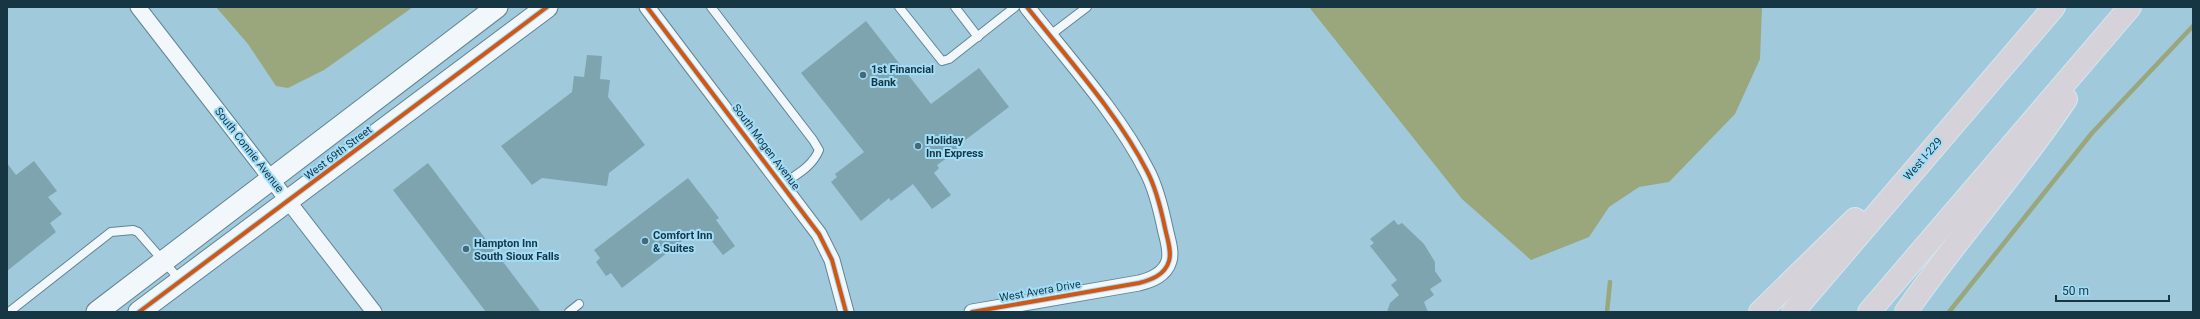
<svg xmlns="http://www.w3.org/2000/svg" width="2200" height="319" viewBox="0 0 2200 319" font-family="Roboto,sans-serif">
<rect width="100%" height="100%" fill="#a0c9dc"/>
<g fill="#9aa67b">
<path d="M216 7H413L324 70 288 88 276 86 248 44Z"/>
<path d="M1309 7H1762L1760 59 1735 114 1669 182 1639 187 1609 207 1589 237 1531 260 1462 199Z"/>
</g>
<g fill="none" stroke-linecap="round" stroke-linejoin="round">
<g stroke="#9aa67b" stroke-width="4.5">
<path d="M1607 312 1610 282"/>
<path d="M1949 312 2092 133 2193 26"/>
</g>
</g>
<g fill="#7ea4af">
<path d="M866 21 931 104 979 68 1009 107 956 147 958 150 937 165 939 168 934 173 951 195 932 209 913 184 891 201 889 198 861 221 831 182 837 177 835 174 864 152 801 73Z"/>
<path d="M587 55 602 56 600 79 610 80 608 97 645 145 609 173 607 186 542 178 532 185 501 146 572 92 574 76 584 77Z"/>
<path d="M34 161 57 191 48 197 62 214 50 223 56 232 7 271V163L16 175Z"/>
<path d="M428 163 541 312H486L393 190Z"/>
<path d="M688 178 719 218 716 220 735 246 723 255 703 230 702 231 699 228 622 288 611 273 606 276 596 262 600 258 594 250Z"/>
<path d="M1394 220 1398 225 1402 223 1424 244 1435 262V271L1442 281 1430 289 1434 295 1424 302 1428 312H1387L1390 303 1399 295 1391 285 1397 280 1370 246 1374 243 1370 239Z"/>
</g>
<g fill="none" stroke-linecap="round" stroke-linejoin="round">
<g stroke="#618594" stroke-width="10">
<g id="lane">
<path d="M711 7 813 140 819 150C812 167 797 174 783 184"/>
<path d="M899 7 942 61 949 59 1015 7"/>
<path d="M955 7 978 37"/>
<path d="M1049 36 1087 7"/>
<path d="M9 312 111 232 133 230 138 232 180 280"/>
<path d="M569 312 579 304"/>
</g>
</g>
<g stroke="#618594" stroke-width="17">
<g id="street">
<path d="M138 7 374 312"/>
<path d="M647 7 819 234 832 260 846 312"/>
<path d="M972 312 1139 283C1151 280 1165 275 1169 261 1172 251 1167 238 1165 228 1161 209 1156 188 1147 171 1118 114 1067 58 1027 7"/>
</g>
</g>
<g stroke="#618594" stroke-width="23">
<g id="secondary">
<path d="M97 312 497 7"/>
<path d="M139 312 547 7"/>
</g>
</g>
<g stroke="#d4e7ef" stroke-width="24">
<g id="highway">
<path d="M1760 312 1855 219"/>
<path d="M1793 312 2054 7"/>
<path d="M1869 312 2130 7"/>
<path d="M1906 312C1956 239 2017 173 2066 99"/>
</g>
</g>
<use href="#lane" stroke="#f1f7fa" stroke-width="8"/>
<use href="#street" stroke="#f1f7fa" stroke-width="15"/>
<use href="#secondary" stroke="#f1f7fa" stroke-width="21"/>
<use href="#highway" stroke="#d5d2d9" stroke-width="22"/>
<g stroke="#a2ddf8" stroke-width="6">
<g id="cycleway">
<path d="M647 7 819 234 832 260 846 312"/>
<path d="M139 312 547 7"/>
<path d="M972 312 1139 283C1151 280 1165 275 1169 261 1172 251 1167 238 1165 228 1161 209 1156 188 1147 171 1118 114 1067 58 1027 7"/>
</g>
</g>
<use href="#cycleway" stroke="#d35612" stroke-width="4"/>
</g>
<g fill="#466979" stroke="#a2ddf8" stroke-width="1.5">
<circle cx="863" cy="75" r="4"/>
<circle cx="918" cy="146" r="4"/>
<circle cx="645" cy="241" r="4"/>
<circle cx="466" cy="249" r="4"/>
</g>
<g text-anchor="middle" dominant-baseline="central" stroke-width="4" stroke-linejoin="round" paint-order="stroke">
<g font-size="11" font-weight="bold" fill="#163644" stroke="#a2ddf8" text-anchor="start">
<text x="871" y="69">1st Financial<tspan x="871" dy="13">Bank</tspan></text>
<text x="926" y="140">Holiday<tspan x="926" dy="13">Inn Express</tspan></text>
<text x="653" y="235">Comfort Inn<tspan x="653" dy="13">&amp; Suites</tspan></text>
<text x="474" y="243">Hampton Inn<tspan x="474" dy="13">South Sioux Falls</tspan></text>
</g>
<g font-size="11" fill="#163644" stroke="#a2ddf8">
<text transform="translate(766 147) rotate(53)">South Mogen Avenue</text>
<text transform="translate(249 150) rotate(52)">South Connie Avenue</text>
<text transform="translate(338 153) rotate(-37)">West 69th Street</text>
<text transform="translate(1923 159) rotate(-49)">West I-229</text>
<text transform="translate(1040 291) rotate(-10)">West Avera Drive</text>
</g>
</g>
<rect width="2200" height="319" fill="none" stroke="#163644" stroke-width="16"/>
<path d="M2056 295v6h113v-6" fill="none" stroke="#163644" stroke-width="2"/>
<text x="2062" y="295" font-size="12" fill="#163644" stroke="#a2ddf8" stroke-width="3" paint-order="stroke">50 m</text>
</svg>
